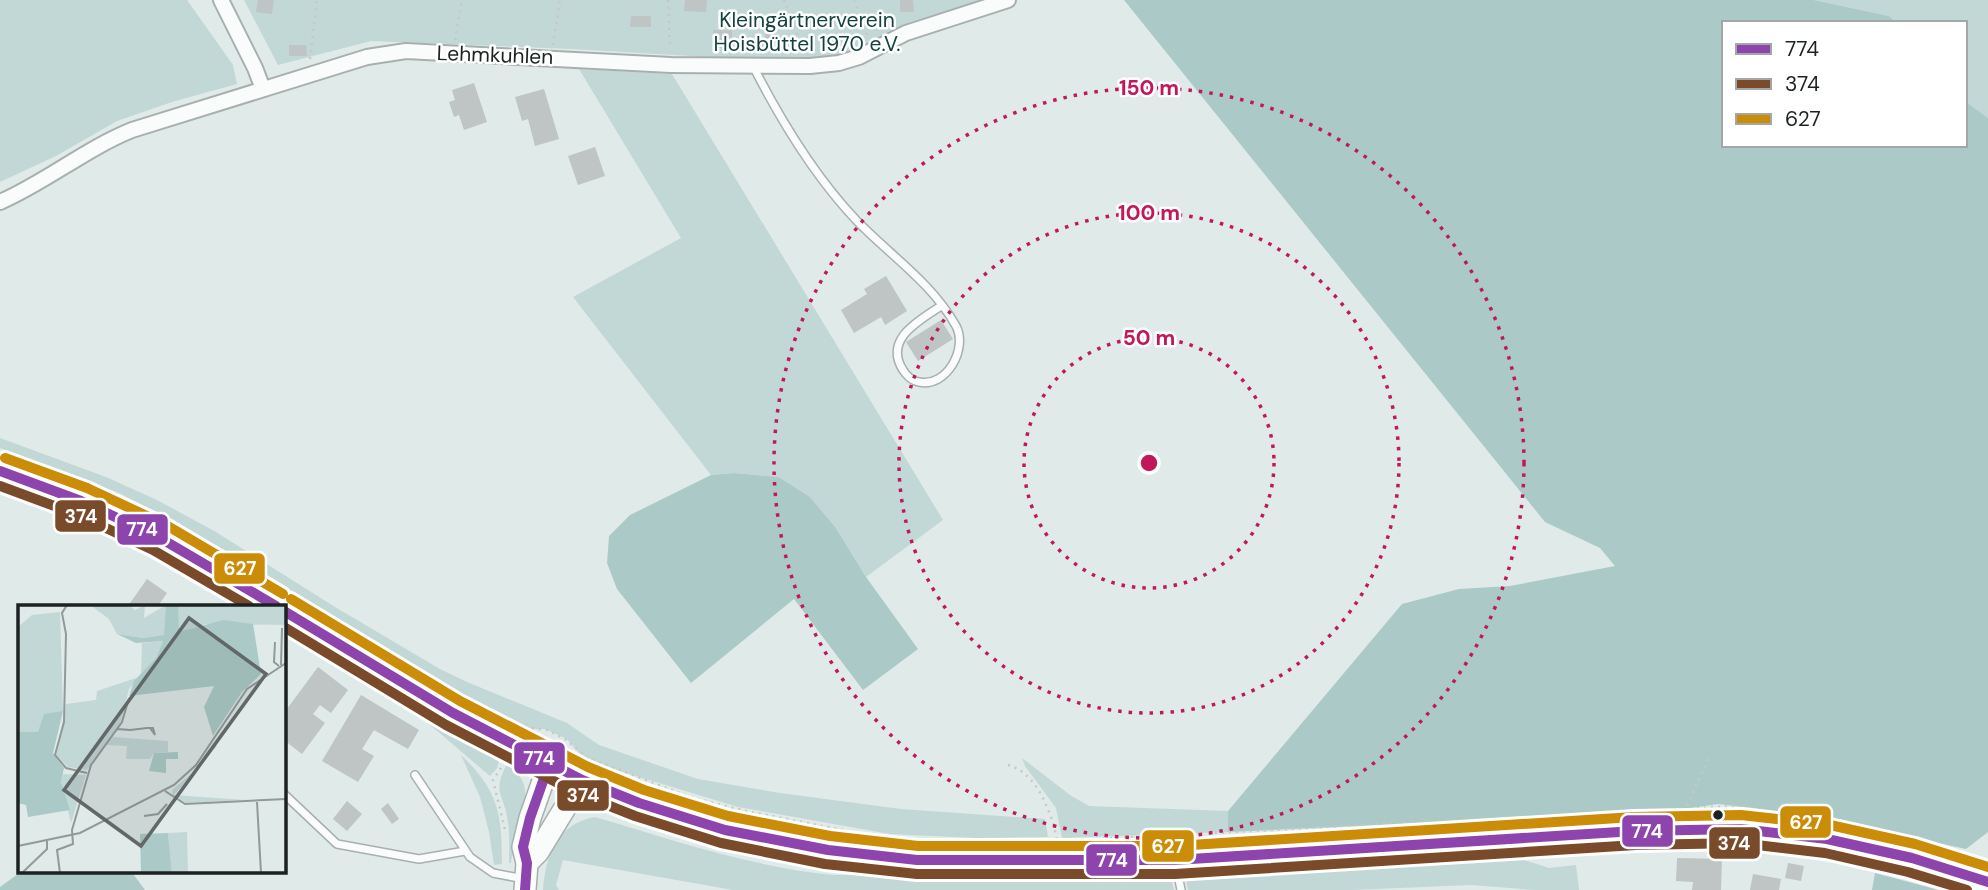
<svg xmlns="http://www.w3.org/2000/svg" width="1988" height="890" viewBox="0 0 1988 890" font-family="'DM Sans',sans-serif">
<rect width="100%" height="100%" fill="#e0eae8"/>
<g fill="#c2d8d6">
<path d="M0 0H187L233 65 237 84 172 102 117 121 56 156 0 182Z"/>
<path d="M244 0H982L910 22 859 52 810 63 571 49 371 41 278 65Z"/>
<path d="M1814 0H1988V118L1965 101V23H1897L1889 16Z"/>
<path d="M579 69 672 74 943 520 866 577 836 528 810 497 779 477 734 473 711 475 573 297 681 238Z"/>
<path d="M0 438 106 477 157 500 216 532 335 607 440 669 467 682 567 723 599 745 698 779 780 793 901 809 1045 819 1048 837 975 838 890 834 738 807 603 766 580 754 567 739 545 729H530L516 725 412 669 277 581 162 515 121 494 0 448Z"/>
<path d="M430 721 499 761 497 768 490 776 429 724Z"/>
<path d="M461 755C499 791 502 815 502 864L494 865 489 832 480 797Z"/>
<path d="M1022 758 1070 795 1089 806 1228 811V832L1062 838 1056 808 1025 766Z"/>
<path d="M507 764C513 770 522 776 524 785 530 807 514 840 511 863H509C509 850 510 836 508 823 505 794 491 794 507 764Z"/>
<path d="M595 817C673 840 751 867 833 875H1170L1174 890H733L563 860 556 885 559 890H543C546 854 557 824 595 817Z"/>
<path d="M1515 857 1549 868 1576 865 1579 890H1535L1471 885 1352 890H1188L1185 874Z"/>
</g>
<g fill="#abcac7">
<path d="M1124 0H1814L1889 16 1897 23H1724V145H1965V101L1988 118V832L1966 849 1835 821 1753 808 1718 804 1665 812 1228 832V811L1402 604 1459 589 1510 586 1615 566 1600 548 1545 522Z"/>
<path d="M734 473 779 477 810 497 836 528 866 577 918 649 863 690 794 599 691 683 617 589 607 563 609 536 630 515 711 475Z"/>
<path d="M22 871H131L145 890H0V887Z"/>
<path d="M1875 873 1939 890H1872Z"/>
</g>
<g fill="#bec5c4">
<path d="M258 0H274L272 14 256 12Z"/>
<path d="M685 0H707L706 12 684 11Z"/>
<path d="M900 0H913L914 12H900Z"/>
<path d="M631 16H651V27H630Z"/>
<rect x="713" y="30" width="19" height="18"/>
<path d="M767 31 784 37 779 52 762 46Z"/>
<path d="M289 45H306L307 56H289Z"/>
<path d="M474 83 487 122 464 130 459 115 454 117 449 102 455 100 452 90Z"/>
<path d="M544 89 559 139 535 146 528 119 522 121 515 97Z"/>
<path d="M595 147 605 176 578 185 568 156Z"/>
<path d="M886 276 907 311 885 325 881 317 854 333 841 310 867 294 864 289Z"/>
<path d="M941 320 953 339 918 361 906 342Z"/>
<path d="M147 579 167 593 158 606H128Z"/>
<path d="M318 667 348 690 331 713 320 705 313 714 325 723 302 754 284 740V713Z"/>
<path d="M361 695 419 730 408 749 374 730 362 749 374 756 358 782 322 761Z"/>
<path d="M347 801 362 814 347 831 333 819Z"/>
<path d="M388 803 399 819 392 824 381 809Z"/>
<path d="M1677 858 1722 859 1721 890H1692L1693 882 1676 881Z"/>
<path d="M1788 863 1804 866 1801 881 1785 878Z"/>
<path d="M1753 874 1781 879 1779 890H1750Z"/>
</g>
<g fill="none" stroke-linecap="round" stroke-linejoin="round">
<g stroke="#a8b0af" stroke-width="10">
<g id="lane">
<path d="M753 66C781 121 815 177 857 221 891 256 932 283 956 326 968 348 947 388 919 382 912 381 906 375 903 370 883 339 920 320 941 306"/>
<path d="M415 775 470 857 493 873 524 879"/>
<path d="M284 794 337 844 419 859 465 851"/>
<path d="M1176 864 1181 890"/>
</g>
</g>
<g stroke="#a8b0af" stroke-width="18">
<g id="street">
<path d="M221 0 255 68 263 89"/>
<path d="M0 202C46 182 85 149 132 130L367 57 406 51 671 65 810 66 839 63 859 57 906 33 1008 0"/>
</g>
</g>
<g stroke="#a8b0af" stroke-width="24">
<g id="secondary">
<path d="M527 863 538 852 582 780"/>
<path d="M525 890 527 863 523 847 530 818 549 764"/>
</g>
</g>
<g stroke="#a8b0af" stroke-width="26">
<g id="primary">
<path d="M0 471 81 501 160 538 276 606"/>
<path d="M284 611 453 713 582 780 639 803 725 830 828 850 917 860H1175L1635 831 1741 829 1827 839 1912 858 1988 882"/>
</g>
</g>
<g stroke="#c6c8c8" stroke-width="2.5" stroke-dasharray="2 5" stroke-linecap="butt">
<path d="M668 0 670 49"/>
<path d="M784 0 803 50"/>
<path d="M854 0 867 35"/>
<path d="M455 40 462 0"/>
<path d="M553 45 560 0"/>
<path d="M310 59 317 0"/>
<path d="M190 531 230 554"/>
<path d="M525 727 547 730 565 739 587 757 690 797 746 811 848 831"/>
<path d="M505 762 493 780 506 834"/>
<path d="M1008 765C1037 772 1052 814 1057 840"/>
<path d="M1690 809C1715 806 1738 805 1763 810"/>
<path d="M1684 812 1710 755"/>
<path d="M1096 839 1505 818"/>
</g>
<use href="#lane" stroke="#fafcfc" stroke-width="7"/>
<use href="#street" stroke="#fafcfc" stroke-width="14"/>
<use href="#secondary" stroke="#fafcfc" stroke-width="21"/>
<use href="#primary" stroke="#fafcfc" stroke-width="23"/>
<g stroke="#fff" stroke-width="16">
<g id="bus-1">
<path d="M0 471 81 501 160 538 276 606"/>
<path d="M284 611 453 713 582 780 639 803 725 830 828 850 917 860H1175L1635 831 1741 829 1827 839 1912 858 1988 882"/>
<path d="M525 890 527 863 523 847 530 818 549 764"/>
</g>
</g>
<g stroke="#fff" stroke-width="16">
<g id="bus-2">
<path d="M0 486 76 514 153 550 249 606"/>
<path d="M284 627 446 725 577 793 635 816 721 843 825 864 917 874H1175L1636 845 1740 843 1825 853 1908 872 1967 890"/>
</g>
</g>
<g stroke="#fff" stroke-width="16">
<g id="bus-3">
<path d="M5 458 87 488 166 525 283 594"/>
<path d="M291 599 460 701 588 767 644 790 728 816 830 836 918 846H1175L1634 817 1741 815 1830 825 1915 844 1988 867"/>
</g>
</g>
<use href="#bus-1" stroke="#8e44ad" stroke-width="10"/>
<use href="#bus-2" stroke="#7a4b2a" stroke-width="10"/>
<use href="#bus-3" stroke="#cb8c07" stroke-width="10"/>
</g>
<g fill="none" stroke="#c2185b" stroke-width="3.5" stroke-dasharray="3.5 7">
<circle cx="1149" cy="463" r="125"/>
<circle cx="1149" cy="463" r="250"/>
<circle cx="1149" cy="463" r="375"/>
</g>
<circle fill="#1c2222" stroke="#fff" stroke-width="2.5" cx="1718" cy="815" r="6"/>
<g text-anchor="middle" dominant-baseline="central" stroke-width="5" stroke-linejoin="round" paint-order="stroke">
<g font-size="21" fill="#13423f" stroke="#fff">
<text x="807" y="20">Kleingärtnerverein<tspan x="807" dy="24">Hoisbüttel 1970 e.V.</tspan></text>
</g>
<g font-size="21" fill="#1c2222" stroke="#fff">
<text transform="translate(495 55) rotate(2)">Lehmkuhlen</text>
</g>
</g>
<g transform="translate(18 605)">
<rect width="268" height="268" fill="#e0eae8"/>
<path d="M72 0H111L117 5 127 0 126 13 148 0 147 30 125 33 99 29 91 14ZM160 0H268V20L188 19 160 28ZM42 7 45 106 21 127H0V22L14 10ZM145 36 138 53 123 70 124 38ZM121 72 111 84 102 119 69 165 50 162 38 150 48 99 78 95 79 86ZM95 132 150 136V147L136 148 132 154H108L109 141 88 140ZM195 139 199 141 156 190 227 195 168 198 155 192 154 185 174 168ZM45 169 68 170 53 218 43 177ZM169 227 170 268H154L150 228Z" fill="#c2d8d6"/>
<path d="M148 0H160L161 27 205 15 235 19 243 69 224 87 195 131 186 102 196 81 111 91 116 76 138 53 145 36 118 38 99 29 125 33 146 30ZM45 106 35 148 46 163 43 177 52 205 10 212 8 200 0 198V127H20L26 109ZM160 147V154H148V168L131 166 136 148ZM150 228 154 268H123L122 229Z" fill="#abcac7"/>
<path fill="none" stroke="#929a99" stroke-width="2" d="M49 0 44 8 48 29 46 117 37 150 48 163 69 168M257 37 256 57 261 61M263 60 264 23M99 124 112 125 129 123H135L137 130 132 123M147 186 167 199 268 194M239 197 243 268M126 211 140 209 149 199M0 241 62 228 156 180 178 160 229 84 268 58M4 268 29 244V235M42 268 39 245 55 239 54 225 73 160 104 117 111 93"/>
<path fill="#616867" fill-opacity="0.15" stroke="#616867" stroke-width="3.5" d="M171 13 248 69 123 241 46 185Z"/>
<rect width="268" height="268" fill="none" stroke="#1c2222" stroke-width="3.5"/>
</g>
<circle cx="1149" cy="463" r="10" fill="#c2185b" stroke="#fff" stroke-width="3.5"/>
<g font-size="21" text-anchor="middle" font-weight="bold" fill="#c2185b" stroke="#fff" stroke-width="5" stroke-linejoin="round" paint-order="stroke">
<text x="1149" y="95">150 m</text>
<text x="1149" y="220">100 m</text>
<text x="1149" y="345">50 m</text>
</g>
<g stroke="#fff" stroke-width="2.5">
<rect x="54" y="499" width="53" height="34" rx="7" fill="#7a4b2a"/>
<rect x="116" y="513" width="53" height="33" rx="7" fill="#8e44ad"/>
<rect x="213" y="552" width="53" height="33" rx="7" fill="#cb8c07"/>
<rect x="513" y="741" width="53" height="34" rx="7" fill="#8e44ad"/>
<rect x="556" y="779" width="54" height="33" rx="7" fill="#7a4b2a"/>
<rect x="1779" y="805" width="53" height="34" rx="7" fill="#cb8c07"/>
<rect x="1621" y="814" width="53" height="34" rx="7" fill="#8e44ad"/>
<rect x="1708" y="826" width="53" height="34" rx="7" fill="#7a4b2a"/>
<rect x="1141" y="829" width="54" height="34" rx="7" fill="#cb8c07"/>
<rect x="1085" y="843" width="53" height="34" rx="7" fill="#8e44ad"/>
</g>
<g font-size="19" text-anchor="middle" font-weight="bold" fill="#fff">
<text x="81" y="523">374</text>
<text x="142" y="536">774</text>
<text x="240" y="575">627</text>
<text x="539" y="765">774</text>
<text x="583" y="802">374</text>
<text x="1806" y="829">627</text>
<text x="1647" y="838">774</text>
<text x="1734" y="850">374</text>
<text x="1168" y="853">627</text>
<text x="1112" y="867">774</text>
</g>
<rect x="1722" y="21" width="245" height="126" fill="#ffffff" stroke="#a4a7a7" stroke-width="2"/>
<rect x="1736" y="44" width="35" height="10" fill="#8e44ad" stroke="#a4a7a7" stroke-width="2"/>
<text x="1785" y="56" font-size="21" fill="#1c2222">774</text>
<rect x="1736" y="79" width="35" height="10" fill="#7a4b2a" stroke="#a4a7a7" stroke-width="2"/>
<text x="1785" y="91" font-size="21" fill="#1c2222">374</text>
<rect x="1736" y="114" width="35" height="10" fill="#cb8c07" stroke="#a4a7a7" stroke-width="2"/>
<text x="1785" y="126" font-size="21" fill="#1c2222">627</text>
</svg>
